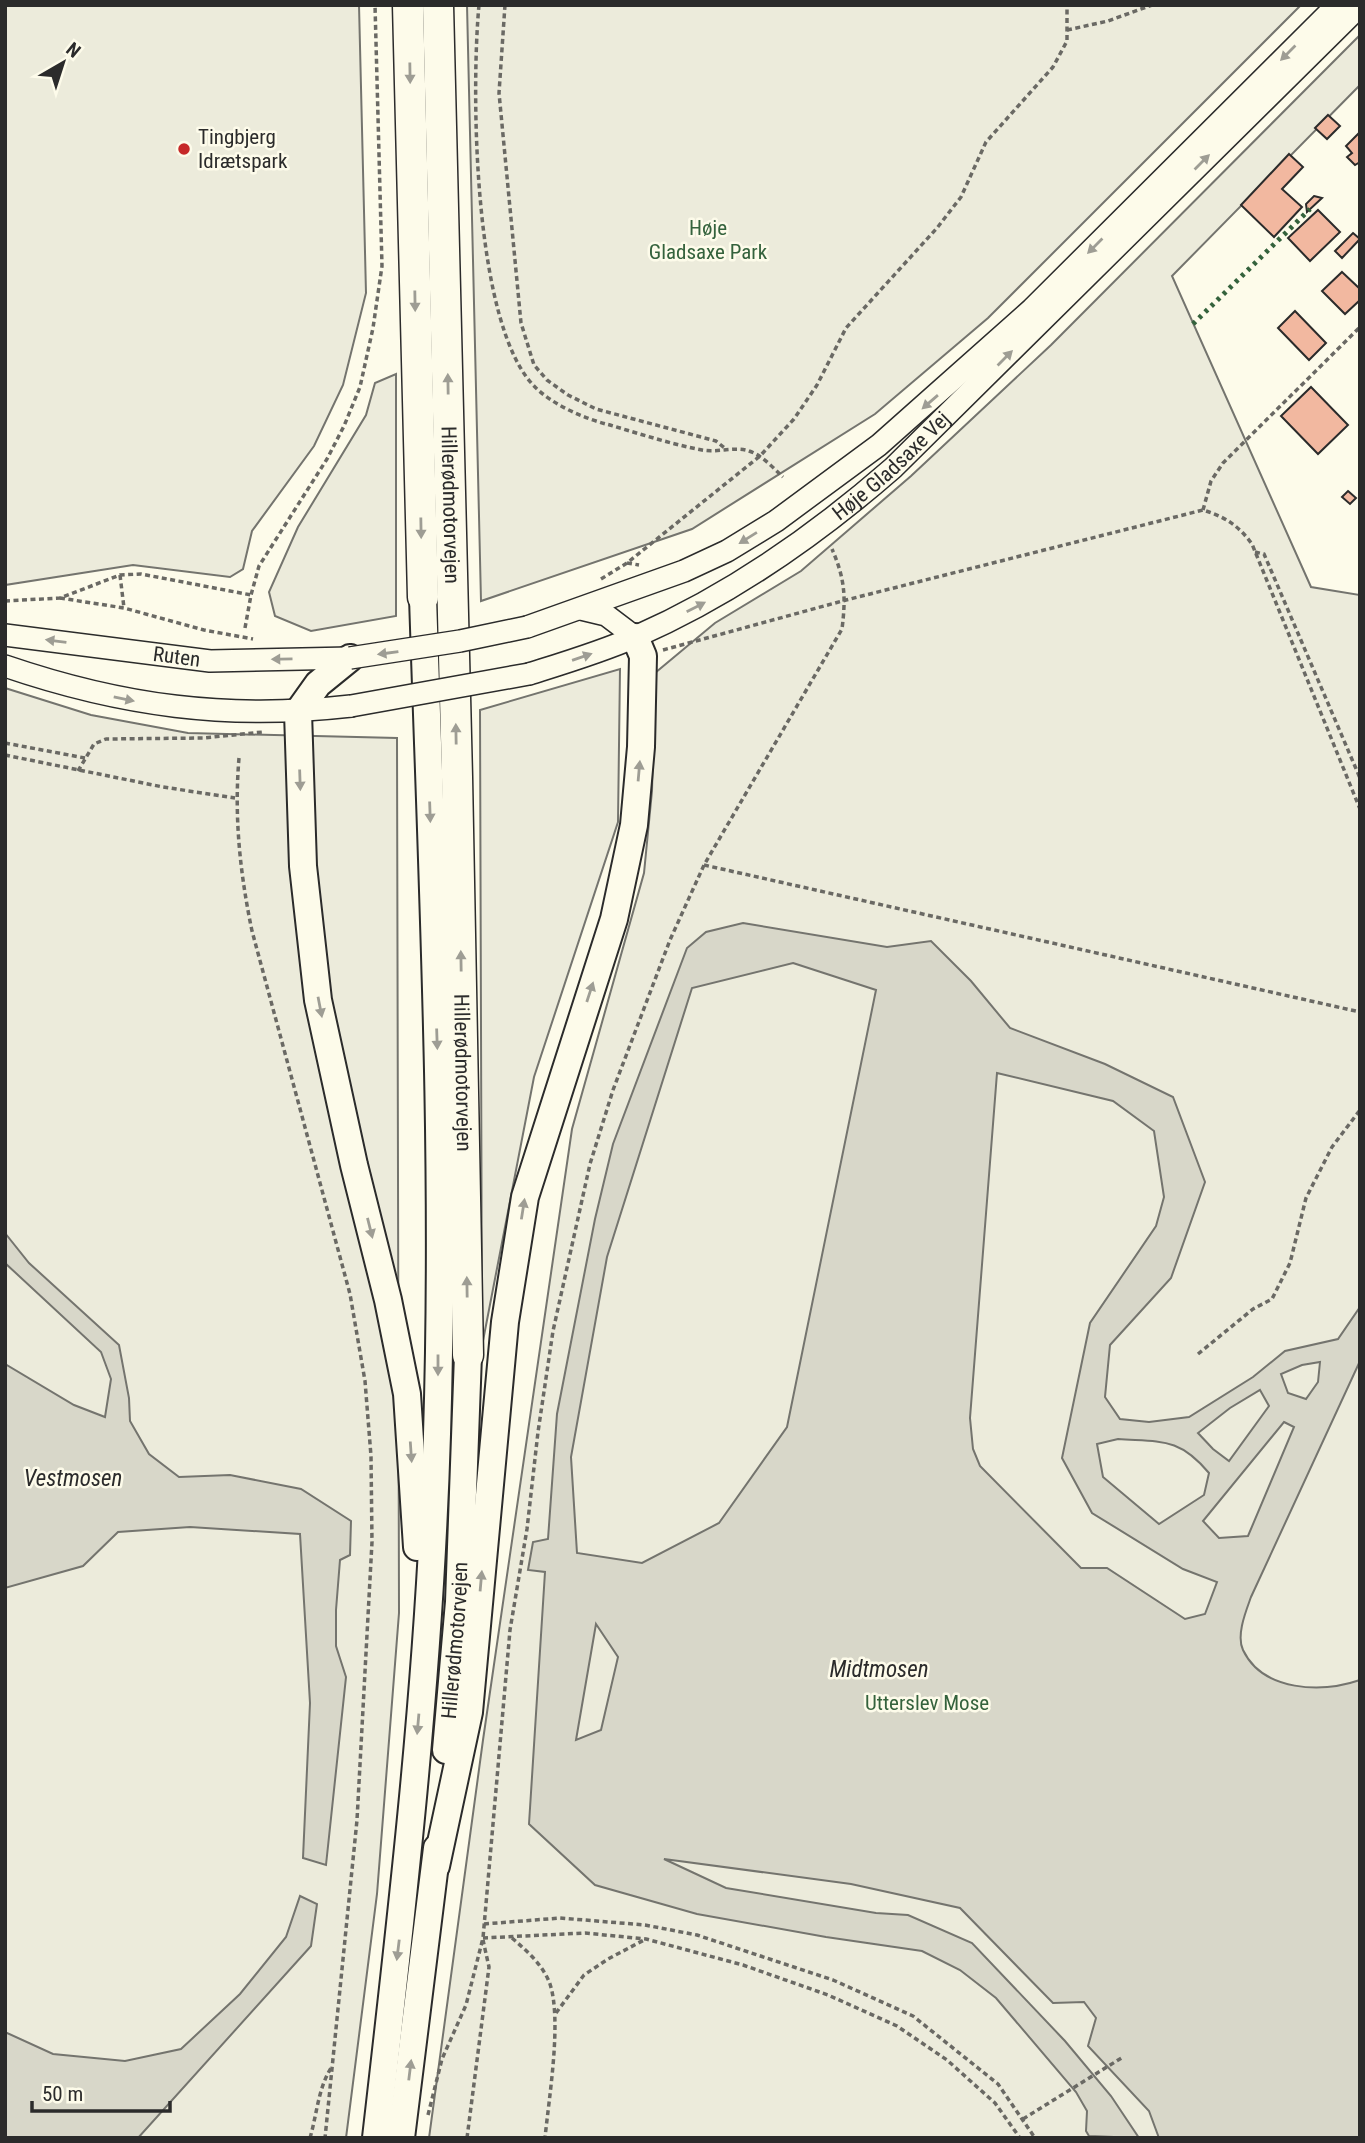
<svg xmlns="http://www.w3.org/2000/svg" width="1365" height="2143" viewBox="0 0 1365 2143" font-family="'Roboto Condensed',sans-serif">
<rect width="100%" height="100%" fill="#fdfbea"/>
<g fill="#ecebdb" stroke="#74746e" stroke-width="2">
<path d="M5 5H359L366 293 343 385 314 446 252 531 243 569 230 577 133 565 5 585Z"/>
<path d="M467 5H1301L988 318 875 414 692 529 481 601Z"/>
<path d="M1360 35V85L1172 276 1311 587 1360 595V2138H429L483 1740 572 1129 644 873 652 791 655 673 715 623 801 571 911 476 1051 345Z"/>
<path d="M396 374V616L311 631 275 616 269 592 298 527 366 415 375 383Z"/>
<path d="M620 669 618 822 534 1077 482 1346 480 710Z"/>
<path d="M5 688 91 715 188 733 397 738 399 1613 377 1894 346 2138H5Z"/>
</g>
<g fill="#d8d7c9" stroke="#74746e" stroke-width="2" fill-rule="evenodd">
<path d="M743 923 887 947 931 941 971 981 1010 1028 1105 1064 1173 1097 1205 1182 1171 1278 1110 1345 1105 1397 1120 1419 1149 1422 1189 1417 1253 1377 1285 1351 1338 1339 1360 1307V1361L1251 1597C1246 1611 1236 1635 1243 1650 1263 1692 1322 1693 1360 1680V2138H1159L1149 2111 1088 2046 1096 2018 1084 2002 1053 2003 960 1908 851 1884 664 1859 726 1888 876 1913 908 1915 972 1943 1065 2041 1111 2096 1139 2138 1089 2136 1086 2131 1087 2111 1076 2092 996 1998 960 1970 922 1951 826 1937 697 1914 595 1885 529 1824 545 1572 528 1570 533 1542 548 1539 557 1414 595 1219 613 1144 687 948 706 932ZM793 963 876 990 787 1427 719 1523 642 1563 577 1553 571 1457 607 1257 692 988ZM997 1073 1113 1101 1154 1131 1164 1197 1156 1226 1090 1323 1062 1458 1092 1513 1183 1569 1217 1582 1205 1614 1185 1619 1107 1568H1081L980 1466 973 1449 970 1418ZM1320 1362 1318 1382 1306 1399 1288 1393 1281 1374 1302 1365ZM1260 1390 1269 1406 1229 1461 1213 1449 1198 1433 1230 1408ZM1284 1422 1294 1427 1248 1536 1219 1538 1203 1521ZM1118 1439C1161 1442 1179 1437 1209 1473L1204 1495 1159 1524 1103 1477 1097 1444ZM596 1624 618 1657 601 1730 576 1740Z"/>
<path d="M5 1233 29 1263 119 1345 129 1398 130 1421 149 1454 179 1477 230 1475 301 1489 351 1521 350 1555 340 1560 336 1610V1646L346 1677 326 1865 303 1858 310 1703 300 1534 190 1527 118 1532 83 1566 5 1588V1364L74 1405 105 1417 111 1379 101 1352 5 1263Z"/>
<path d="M300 1896 317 1904 311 1946 138 2138H5V2032L53 2054 125 2061 181 2049 240 1994 286 1937Z"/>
</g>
<g fill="#f2b8a0" stroke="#2b2b2b" stroke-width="2">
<path d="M1328 115 1340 126 1327 139 1315 128Z"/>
<path d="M1360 132V162L1355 165 1347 157 1352 153 1346 146Z"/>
<path d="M1289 154 1303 167 1282 189 1302 207 1274 237 1241 205Z"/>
<path d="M1314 196 1322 198 1307 212 1306 204Z"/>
<path d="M1318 210 1340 232 1310 261 1288 238Z"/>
<path d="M1353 233 1360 239 1342 258 1335 251Z"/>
<path d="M1342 272 1360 289V300L1345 314 1322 291Z"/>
<path d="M1295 311 1326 343 1309 360 1278 328Z"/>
<path d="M1311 387 1348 425 1318 454 1281 416Z"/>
<path d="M1348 491 1356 498 1350 504 1342 497Z"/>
</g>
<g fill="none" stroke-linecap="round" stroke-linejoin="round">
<g stroke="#2b2b2b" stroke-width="24">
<g id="minor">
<path d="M581 609 606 615 635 637"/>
<path d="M527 627 684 571 727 551 776 521 879 445 1032 309 1337 5"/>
<path id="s1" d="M5 635 210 661 350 658"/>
<path d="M5 666C122 706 228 720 351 706"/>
<path id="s2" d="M529 674C564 663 601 652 635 637 731 595 814 537 893 468L1360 6"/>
</g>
</g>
<g stroke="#2b2b2b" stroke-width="30">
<g id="major">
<path d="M350 658 318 684 298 712 303 866 318 1000 354 1165 388 1300 407 1394 417 1547"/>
<path id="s3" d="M446 1750 459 1602 468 1355"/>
<path d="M436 1866 469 1712 505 1322 525 1197 614 919 634 825 641 747 643 656 635 637"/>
<path d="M376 2138C403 1904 430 1669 437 1434 446 1155 432 876 423 597"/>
<path d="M401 2138 437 1848"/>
</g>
</g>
<g stroke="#2b2b2b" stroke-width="33">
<g id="highway">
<path d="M408 5 423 597"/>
<path id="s4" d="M438 5 457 777 468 1355"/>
</g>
</g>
<g stroke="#6a6964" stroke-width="3.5" stroke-dasharray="5 3.5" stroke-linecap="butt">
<path d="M479 5C471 90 473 326 535 387 553 405 585 419 610 425 640 434 671 444 702 450 717 453 735 446 749 451 762 455 773 468 783 477"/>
<path d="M505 5 499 93 521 323 534 365 547 380 568 395 596 409 716 441 727 450"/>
<path d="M1067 30 1108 21 1152 5"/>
<path d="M1203 510 1211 481 1223 463 1360 327"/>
<path d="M1255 552 1264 554 1360 778"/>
<path d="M627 563 639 565"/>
<path d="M120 575 124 608"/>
<path d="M601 579 627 563 760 456 794 419 817 385 846 328 937 228 961 197 986 142 1053 67 1067 41V5"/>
<path d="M60 598 124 608 204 630 253 639"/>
<path d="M5 601 60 598 120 575 141 574 251 595"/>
<path d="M245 628 251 595 259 566 327 459 344 426 360 387 373 328 382 266 375 5"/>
<path d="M663 650 846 600 1203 510C1225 517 1238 525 1252 544L1360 809"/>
<path d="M5 743 85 758"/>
<path d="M5 755 163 787 235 798"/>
<path d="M239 758C234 817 240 873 252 931L350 1294 365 1381 371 1456 372 1542 357 1820 325 2138"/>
<path d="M78 771 94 744 106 739 203 738 263 732"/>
<path d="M704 865 1360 1012"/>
<path d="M1198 1354 1253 1309 1272 1299 1290 1263 1306 1198 1332 1147 1360 1110"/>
<path d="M484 1924 560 1918 645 1925 697 1935 833 1980 913 2016 998 2084 1035 2138"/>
<path d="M483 1938 585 1933 646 1939 743 1965 828 1995 897 2026 947 2060 995 2103 1020 2138"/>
<path d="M512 1938C527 1951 543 1965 550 1984 562 2021 549 2097 545 2138"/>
<path d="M556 2013 584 1975 608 1959 644 1940"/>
<path d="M428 2115 442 2059 466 2005 483 1938 510 1630 527 1529 538 1432 553 1331 590 1164 613 1090 670 940 704 865 842 629C846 597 845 579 832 549"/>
<path d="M1023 2119 1123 2057"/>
<path d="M310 2138C317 2114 318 2089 331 2068"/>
<path d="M467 2138 489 1967 483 1940"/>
</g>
<use href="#minor" stroke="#fdfbea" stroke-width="21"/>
<use href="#major" stroke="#fdfbea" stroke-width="26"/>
<use href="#highway" stroke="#fdfbea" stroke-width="30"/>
<g stroke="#2b2b2b" stroke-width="24" stroke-linecap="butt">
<g id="minor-bridge">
<path d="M350 658 460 641 527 627"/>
<path d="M351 706 529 674"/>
</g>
</g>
<use href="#minor-bridge" stroke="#fdfbea" stroke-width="21"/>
<path stroke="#34623c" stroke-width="5" stroke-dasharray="3.5 5" stroke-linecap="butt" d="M1193 324 1310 209"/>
</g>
<defs><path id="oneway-solid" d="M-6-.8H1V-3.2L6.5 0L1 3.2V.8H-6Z" transform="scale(1.75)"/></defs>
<g fill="#9e9d94">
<use href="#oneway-solid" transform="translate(1288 53) rotate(135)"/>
<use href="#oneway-solid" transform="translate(410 73) rotate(89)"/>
<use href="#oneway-solid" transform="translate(1202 162) rotate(-45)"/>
<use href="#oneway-solid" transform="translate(1095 246) rotate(135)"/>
<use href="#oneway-solid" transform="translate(415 301) rotate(89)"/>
<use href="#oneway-solid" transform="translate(1005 358) rotate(-45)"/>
<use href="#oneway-solid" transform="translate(448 384) rotate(-91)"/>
<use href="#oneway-solid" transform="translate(930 402) rotate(139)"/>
<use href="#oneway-solid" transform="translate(421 528) rotate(89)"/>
<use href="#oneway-solid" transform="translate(748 538) rotate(148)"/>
<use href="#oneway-solid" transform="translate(696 607) rotate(-27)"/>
<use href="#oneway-solid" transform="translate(56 641) rotate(-173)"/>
<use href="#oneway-solid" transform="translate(388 653) rotate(172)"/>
<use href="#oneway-solid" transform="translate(582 657) rotate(-19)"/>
<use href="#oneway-solid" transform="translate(282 659) rotate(179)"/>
<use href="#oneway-solid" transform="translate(124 699) rotate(12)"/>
<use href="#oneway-solid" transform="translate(456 734) rotate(-91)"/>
<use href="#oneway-solid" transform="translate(639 771) rotate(-85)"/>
<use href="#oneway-solid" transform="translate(300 780) rotate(88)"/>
<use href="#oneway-solid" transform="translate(430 812) rotate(88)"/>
<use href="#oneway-solid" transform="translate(461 961) rotate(-91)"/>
<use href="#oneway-solid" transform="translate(590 992) rotate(-72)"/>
<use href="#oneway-solid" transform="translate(320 1007) rotate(79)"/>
<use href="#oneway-solid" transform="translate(437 1039) rotate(88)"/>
<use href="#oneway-solid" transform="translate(523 1209) rotate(-81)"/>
<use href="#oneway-solid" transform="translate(370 1228) rotate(76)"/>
<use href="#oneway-solid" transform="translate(467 1287) rotate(-91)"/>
<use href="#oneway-solid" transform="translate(438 1365) rotate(90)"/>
<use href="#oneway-solid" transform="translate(411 1452) rotate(86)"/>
<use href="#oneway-solid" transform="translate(481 1581) rotate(-85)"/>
<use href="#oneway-solid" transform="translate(418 1724) rotate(95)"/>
<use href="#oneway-solid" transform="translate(398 1950) rotate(97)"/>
<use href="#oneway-solid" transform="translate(410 2070) rotate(-83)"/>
</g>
<circle fill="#c62828" stroke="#fdfbea" stroke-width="2.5" cx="184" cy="149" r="7"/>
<g text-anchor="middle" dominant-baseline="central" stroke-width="5" stroke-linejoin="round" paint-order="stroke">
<g font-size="21" fill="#2b2b2b" stroke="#fdfbea" text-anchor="start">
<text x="198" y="137">Tingbjerg<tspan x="198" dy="24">Idrætspark</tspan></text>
</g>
<g font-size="21" fill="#34623c" stroke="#fdfbea">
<text x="708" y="228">Høje<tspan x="708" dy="24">Gladsaxe Park</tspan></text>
<text x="927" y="1703">Utterslev Mose</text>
</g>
<g font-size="21" fill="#2b2b2b" stroke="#fdfbea">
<text stroke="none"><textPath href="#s2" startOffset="422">Høje Gladsaxe Vej</textPath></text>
<text stroke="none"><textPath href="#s4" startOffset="500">Hillerødmotorvejen</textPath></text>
<text stroke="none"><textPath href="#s1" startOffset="173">Ruten</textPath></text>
<text stroke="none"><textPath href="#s4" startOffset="1068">Hillerødmotorvejen</textPath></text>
<text stroke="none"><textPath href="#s3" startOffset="110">Hillerødmotorvejen</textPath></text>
</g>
<g font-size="23" font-style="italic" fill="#2b2b2b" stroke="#fdfbea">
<text x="73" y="1478">Vestmosen</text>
<text x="879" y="1669">Midtmosen</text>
</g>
</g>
<rect width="1365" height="2143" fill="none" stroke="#2b2b2b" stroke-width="14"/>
<g transform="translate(63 63) rotate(39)" stroke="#fdfbea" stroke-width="5" paint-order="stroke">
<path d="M0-5L12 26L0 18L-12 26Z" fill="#2b2b2b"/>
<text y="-10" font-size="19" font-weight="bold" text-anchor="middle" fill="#2b2b2b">N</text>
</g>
<path d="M32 2101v10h138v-10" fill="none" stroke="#2b2b2b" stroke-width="3.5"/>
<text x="42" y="2101" font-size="21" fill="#2b2b2b" stroke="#fdfbea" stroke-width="5" paint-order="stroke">50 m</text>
</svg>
